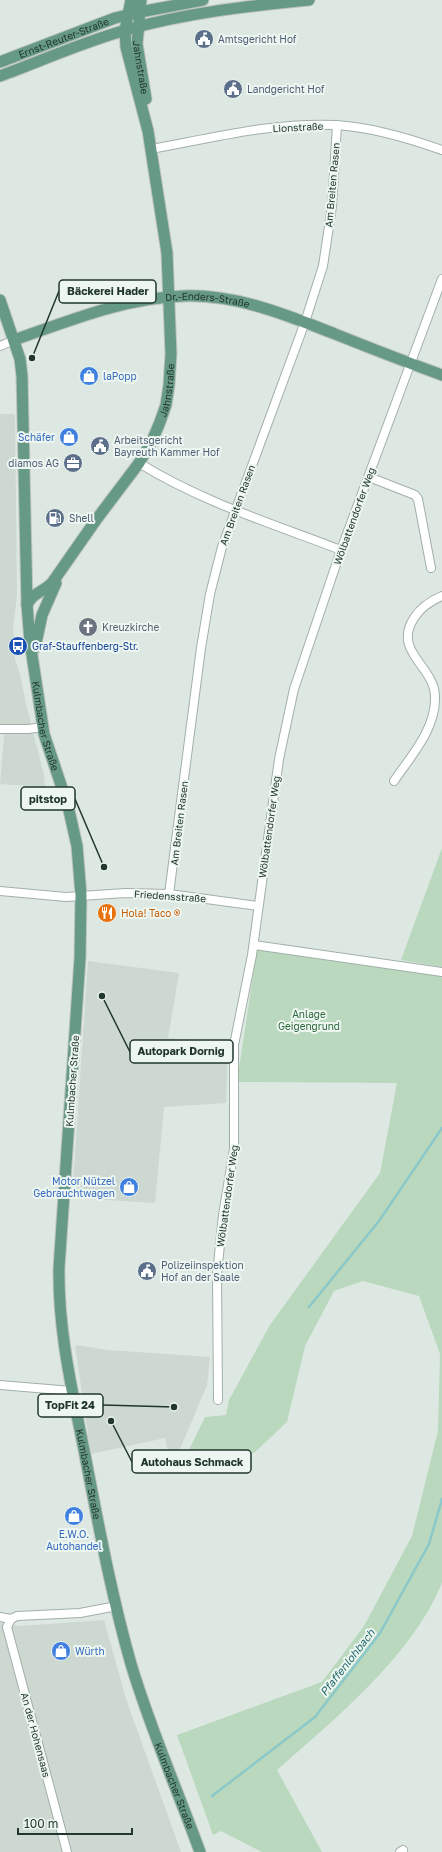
<svg xmlns="http://www.w3.org/2000/svg" width="442" height="1852" viewBox="0 0 442 1852" font-family="'Golos Text',sans-serif">
<rect width="100%" height="100%" fill="#dee8e3"/>
<g fill="#cdd8d1">
<path d="M0 414H15L17 596 13 629 15 659 21 678 26 704 44 775 45 787 0 784 5 725 0 724Z"/>
<path d="M88 961 179 973 168 1038 228 1043 226 1103 164 1107 155 1203 72 1198Z"/>
<path d="M75 1345 108 1350 210 1357 207 1385 175 1461H170L165 1438 91 1454Z"/>
<path d="M104 1620 126 1699 181 1852H0V1623L20 1626Z"/>
</g>
<g fill="#b9d8bd">
<path d="M442 848V967L401 960Z"/>
<path d="M257 949 442 976V1583C412 1656 335 1719 277 1770L322 1852H262L221 1831 213 1835 177 1735 322 1682 364 1626 412 1536 438 1431 440 1354 419 1296 363 1281 334 1291 305 1346 287 1422 254 1453 185 1458 205 1417 226 1415 229 1400 270 1325 380 1173 397 1083 237 1082Z"/>
</g>
<g fill="none" stroke-linecap="round" stroke-linejoin="round">
<g stroke="#8bc8c9" stroke-width="2.5">
<path d="M309 1307 379 1221 442 1128"/>
<path d="M212 1796 315 1717 380 1633 429 1544 442 1499"/>
</g>
<g stroke="#a2afa9" stroke-width="10">
<g id="minor">
<path d="M152 149C212 138 274 122 336 125 371 127 408 138 442 150"/>
<path d="M0 346 14 340"/>
<path d="M139 463C202 502 273 524 341 550"/>
<path d="M369 477 415 495 418 499 431 568"/>
<path d="M0 729H28L43 727"/>
<path d="M394 781C411 756 436 729 435 697 435 666 392 652 414 618 421 607 430 601 442 596"/>
<path d="M0 891 66 897 125 893 169 894 258 906"/>
<path d="M169 894 201 648 210 594 222 547 305 322 323 266 332 206 337 125"/>
<path d="M254 945 442 972"/>
<path d="M0 1385 72 1391"/>
<path d="M218 1400 217 1274 223 1215 234 1149V1045L252 955 279 759 294 689 341 550 442 279"/>
<path d="M0 1617 11 1619 17 1616 80 1613 117 1606"/>
<path d="M11 1619 7 1627 67 1852"/>
<path d="M400 1852 403 1850"/>
</g>
</g>
<g stroke="#bcc3c0" stroke-width="13">
<g id="major">
<path id="s1" d="M141 0 137 44 146 99"/>
<path id="s2" d="M0 62 115 18 140 12 203 0"/>
<path d="M0 76C41 61 83 42 126 30 185 13 248 6 309 0"/>
<path id="s3" d="M0 300 20 359 22 376 27 605 30 642 44 734 68 806 77 846 81 895 80 958 59 1268C58 1330 72 1390 84 1450 98 1522 111 1594 131 1664 150 1728 177 1789 200 1852"/>
<path id="s4" d="M14 340C69 321 124 298 183 296 236 294 287 315 335 334 370 348 406 362 442 375"/>
<path id="s5" d="M27 605C32 593 43 592 52 583L96 520 139 463 152 441 160 422 166 405 169 385 171 354 167 253 148 131 126 47 125 30 131 0"/>
<path d="M35 648 42 615 56 583"/>
</g>
</g>
<use href="#minor" stroke="#fff" stroke-width="8"/>
<use href="#major" stroke="#679a86" stroke-width="11"/>
</g>
<defs>
<g id="civic-disc" transform="scale(1)"><circle r="9.5" fill="#5c6f8a" stroke="#eef6f1"/><path d="M-.6-6.5H3V-4.5H.6V-3L4-1V1h2V6H-6V1h2V-1L-.6-3ZM-1.2 2.5V6h2.4V2.5Z" fill="#fff"/></g>
<g id="shop-disc" transform="scale(1)"><circle r="9.5" fill="#3f7fe0" stroke="#eef6f1"/><path d="M-5-2.5h2.3a2.7 3.5 0 0 1 5.4 0H5L5.5 6h-11ZM-1.5-2.5h3a1.5 2.3 0 0 0-3 0Z" fill="#fff"/></g>
<g id="office-disc" transform="scale(1)"><circle r="9.5" fill="#5c6f8a" stroke="#eef6f1"/><path d="M-6-3h4V-5.5h4V-3h4V5H-6ZM-1-4.5V-3h2v-1.5ZM-6 0V1H6V0Z" fill="#fff"/></g>
<g id="fuel-disc" transform="scale(1)"><circle r="9.5" fill="#5c6f8a" stroke="#eef6f1"/><path d="M-5.5-6h7V0h2V4h1.3V-2.5L3-4.5l.8-.8L6-3V5H2.5V1h-1V6h-7ZM-4.2-4.7v3.2H.2V-4.7Z" fill="#fff"/></g>
<g id="church-disc" transform="scale(1)"><circle r="9.5" fill="#6b7280" stroke="#eef6f1"/><path d="M-1.2-6h2.4v3.5h3.3v2.4h-3.3V6h-2.4V-.1h-3.3v-2.4h3.3Z" fill="#fff"/></g>
<g id="bus-disc" transform="scale(1)"><circle r="9.5" fill="#1a4fb4" stroke="#eef6f1"/><path d="M-5-6H5V4H4V6H2V4H-2V6H-4V4H-5ZM-3.5-4V0h7V-4ZM-3.5 1.2v1.5H-2V1.2ZM2 1.2v1.5H3.5V1.2Z" fill="#fff"/></g>
<g id="restaurant-disc" transform="scale(1)"><circle r="9.5" fill="#e8710a" stroke="#eef6f1"/><path d="M-5-6h1v4h1v-4h1v4h1v-4h1v5L-1.5 .5V6h-2V.5L-5-1ZM5-6V6H3V1.5H1.5Q1.5-4 5-6Z" fill="#fff"/></g>
</defs>
<g fill-rule="evenodd">
<use href="#civic-disc" x="204" y="39"/>
<use href="#civic-disc" x="233" y="89"/>
<use href="#shop-disc" x="89" y="376"/>
<use href="#shop-disc" x="69" y="437"/>
<use href="#civic-disc" x="100" y="446"/>
<use href="#office-disc" x="73" y="463"/>
<use href="#fuel-disc" x="55" y="518"/>
<use href="#church-disc" x="88" y="627"/>
<use href="#bus-disc" x="18" y="646"/>
<use href="#restaurant-disc" x="107" y="913"/>
<use href="#shop-disc" x="129" y="1187"/>
<use href="#civic-disc" x="147" y="1271"/>
<use href="#shop-disc" x="74" y="1516"/>
<use href="#shop-disc" x="61" y="1651"/>
</g>
<g text-anchor="middle" dominant-baseline="central" stroke-width="4" stroke-linejoin="round" paint-order="stroke">
<g font-size="10" fill="#21372e" stroke="#eef6f1">
<text stroke="none"><textPath href="#s2" startOffset="68">Ernst-Reuter-Straße</textPath></text>
<text stroke="none"><textPath href="#s1" startOffset="68">Jahnstraße</textPath></text>
<text transform="translate(298 127) rotate(-3)">Lionstraße</text>
<text transform="translate(332 185) rotate(-85)">Am Breiten Rasen</text>
<text stroke="none"><textPath href="#s4" startOffset="200">Dr.-Enders-Straße</textPath></text>
<text stroke="none"><textPath href="#s5" startOffset="261">Jahnstraße</textPath></text>
<text transform="translate(237 505) rotate(-70)">Am Breiten Rasen</text>
<text transform="translate(354 516) rotate(-70)">Wölbattendorfer Weg</text>
<text stroke="none"><textPath href="#s3" startOffset="431">Kulmbacher Straße</textPath></text>
<text transform="translate(179 823) rotate(-83)">Am Breiten Rasen</text>
<text transform="translate(269 827) rotate(-82)">Wölbattendorfer Weg</text>
<text transform="translate(170 896) rotate(4)">Friedensstraße</text>
<text transform="translate(72 1081) rotate(-86)">Kulmbacher Straße</text>
<text transform="translate(227 1196) rotate(-82)">Wölbattendorfer Weg</text>
<text stroke="none"><textPath href="#s3" startOffset="1187">Kulmbacher Straße</textPath></text>
<text transform="translate(36 1735) rotate(75)">An der Hohensaas</text>
<text stroke="none"><textPath href="#s3" startOffset="1511">Kulmbacher Straße</textPath></text>
</g>
<g font-size="10" fill="#4e5e75" stroke="#eef6f1" text-anchor="start">
<text x="218" y="39">Amtsgericht Hof</text>
<text x="247" y="89">Landgericht Hof</text>
<text x="114" y="440">Arbeitsgericht<tspan x="114" dy="12">Bayreuth Kammer Hof</tspan></text>
<text x="59" y="463" text-anchor="end">diamos AG</text>
<text x="69" y="518">Shell</text>
<text x="161" y="1265">Polizeiinspektion<tspan x="161" dy="12">Hof an der Saale</tspan></text>
</g>
<g font-size="10" fill="#366cbe" stroke="#eef6f1" text-anchor="start">
<text x="103" y="376">laPopp</text>
<text x="55" y="437" text-anchor="end">Schäfer</text>
<text x="115" y="1181" text-anchor="end">Motor Nützel<tspan x="115" dy="12">Gebrauchtwagen</tspan></text>
<text x="74" y="1534" text-anchor="middle">E.W.O.<tspan x="74" dy="12">Autohandel</tspan></text>
<text x="75" y="1651">Würth</text>
</g>
<g font-size="10" fill="#5b616d" stroke="#eef6f1" text-anchor="start">
<text x="102" y="627">Kreuzkirche</text>
</g>
<g font-size="10" fill="#164399" stroke="#eef6f1" text-anchor="start">
<text x="32" y="646">Graf-Stauffenberg-Str.</text>
</g>
<g font-size="10" fill="#c56008" stroke="#eef6f1" text-anchor="start">
<text x="121" y="913">Hola! Taco ®</text>
</g>
<g font-size="10" fill="#2f693e" stroke="#eef6f1">
<text x="309" y="1014">Anlage<tspan x="309" dy="12">Geigengrund</tspan></text>
</g>
<g font-size="11" font-style="italic" fill="#226a6c" stroke="#eef6f1">
<text transform="translate(347 1662) rotate(-52)">Pfaffenlohbach</text>
</g>
</g>
<path fill="none" stroke="#21372e" stroke-width="1.5" d="M32 358L59 291M104 867L75 799M102 996L130 1052M174 1407L103 1405M111 1421L132 1462"/>
<g fill="#21372e" stroke="#eef6f1" stroke-width="1.5">
<circle cx="32" cy="358" r="4"/>
<circle cx="104" cy="867" r="4"/>
<circle cx="102" cy="996" r="4"/>
<circle cx="174" cy="1407" r="4"/>
<circle cx="111" cy="1421" r="4"/>
</g>
<g fill="#eef6f1" stroke="#21372e" stroke-width="1.5">
<rect x="59" y="280" width="97" height="23" rx="4"/>
<rect x="21" y="787" width="54" height="23" rx="4"/>
<rect x="130" y="1040" width="103" height="23" rx="4"/>
<rect x="38" y="1394" width="65" height="23" rx="4"/>
<rect x="132" y="1450" width="119" height="23" rx="4"/>
</g>
<g font-size="11" text-anchor="middle" font-weight="bold" fill="#21372e">
<text x="108" y="295">Bäckerei Hader</text>
<text x="48" y="803">pitstop</text>
<text x="181" y="1055">Autopark Dornig</text>
<text x="70" y="1409">TopFit 24</text>
<text x="192" y="1466">Autohaus Schmack</text>
</g>
<path d="M18 1828v6h114v-6" fill="none" stroke="#21372e" stroke-width="2"/>
<text x="24" y="1828" font-size="12" fill="#21372e" stroke="#eef6f1" stroke-width="3" paint-order="stroke">100 m</text>
</svg>
